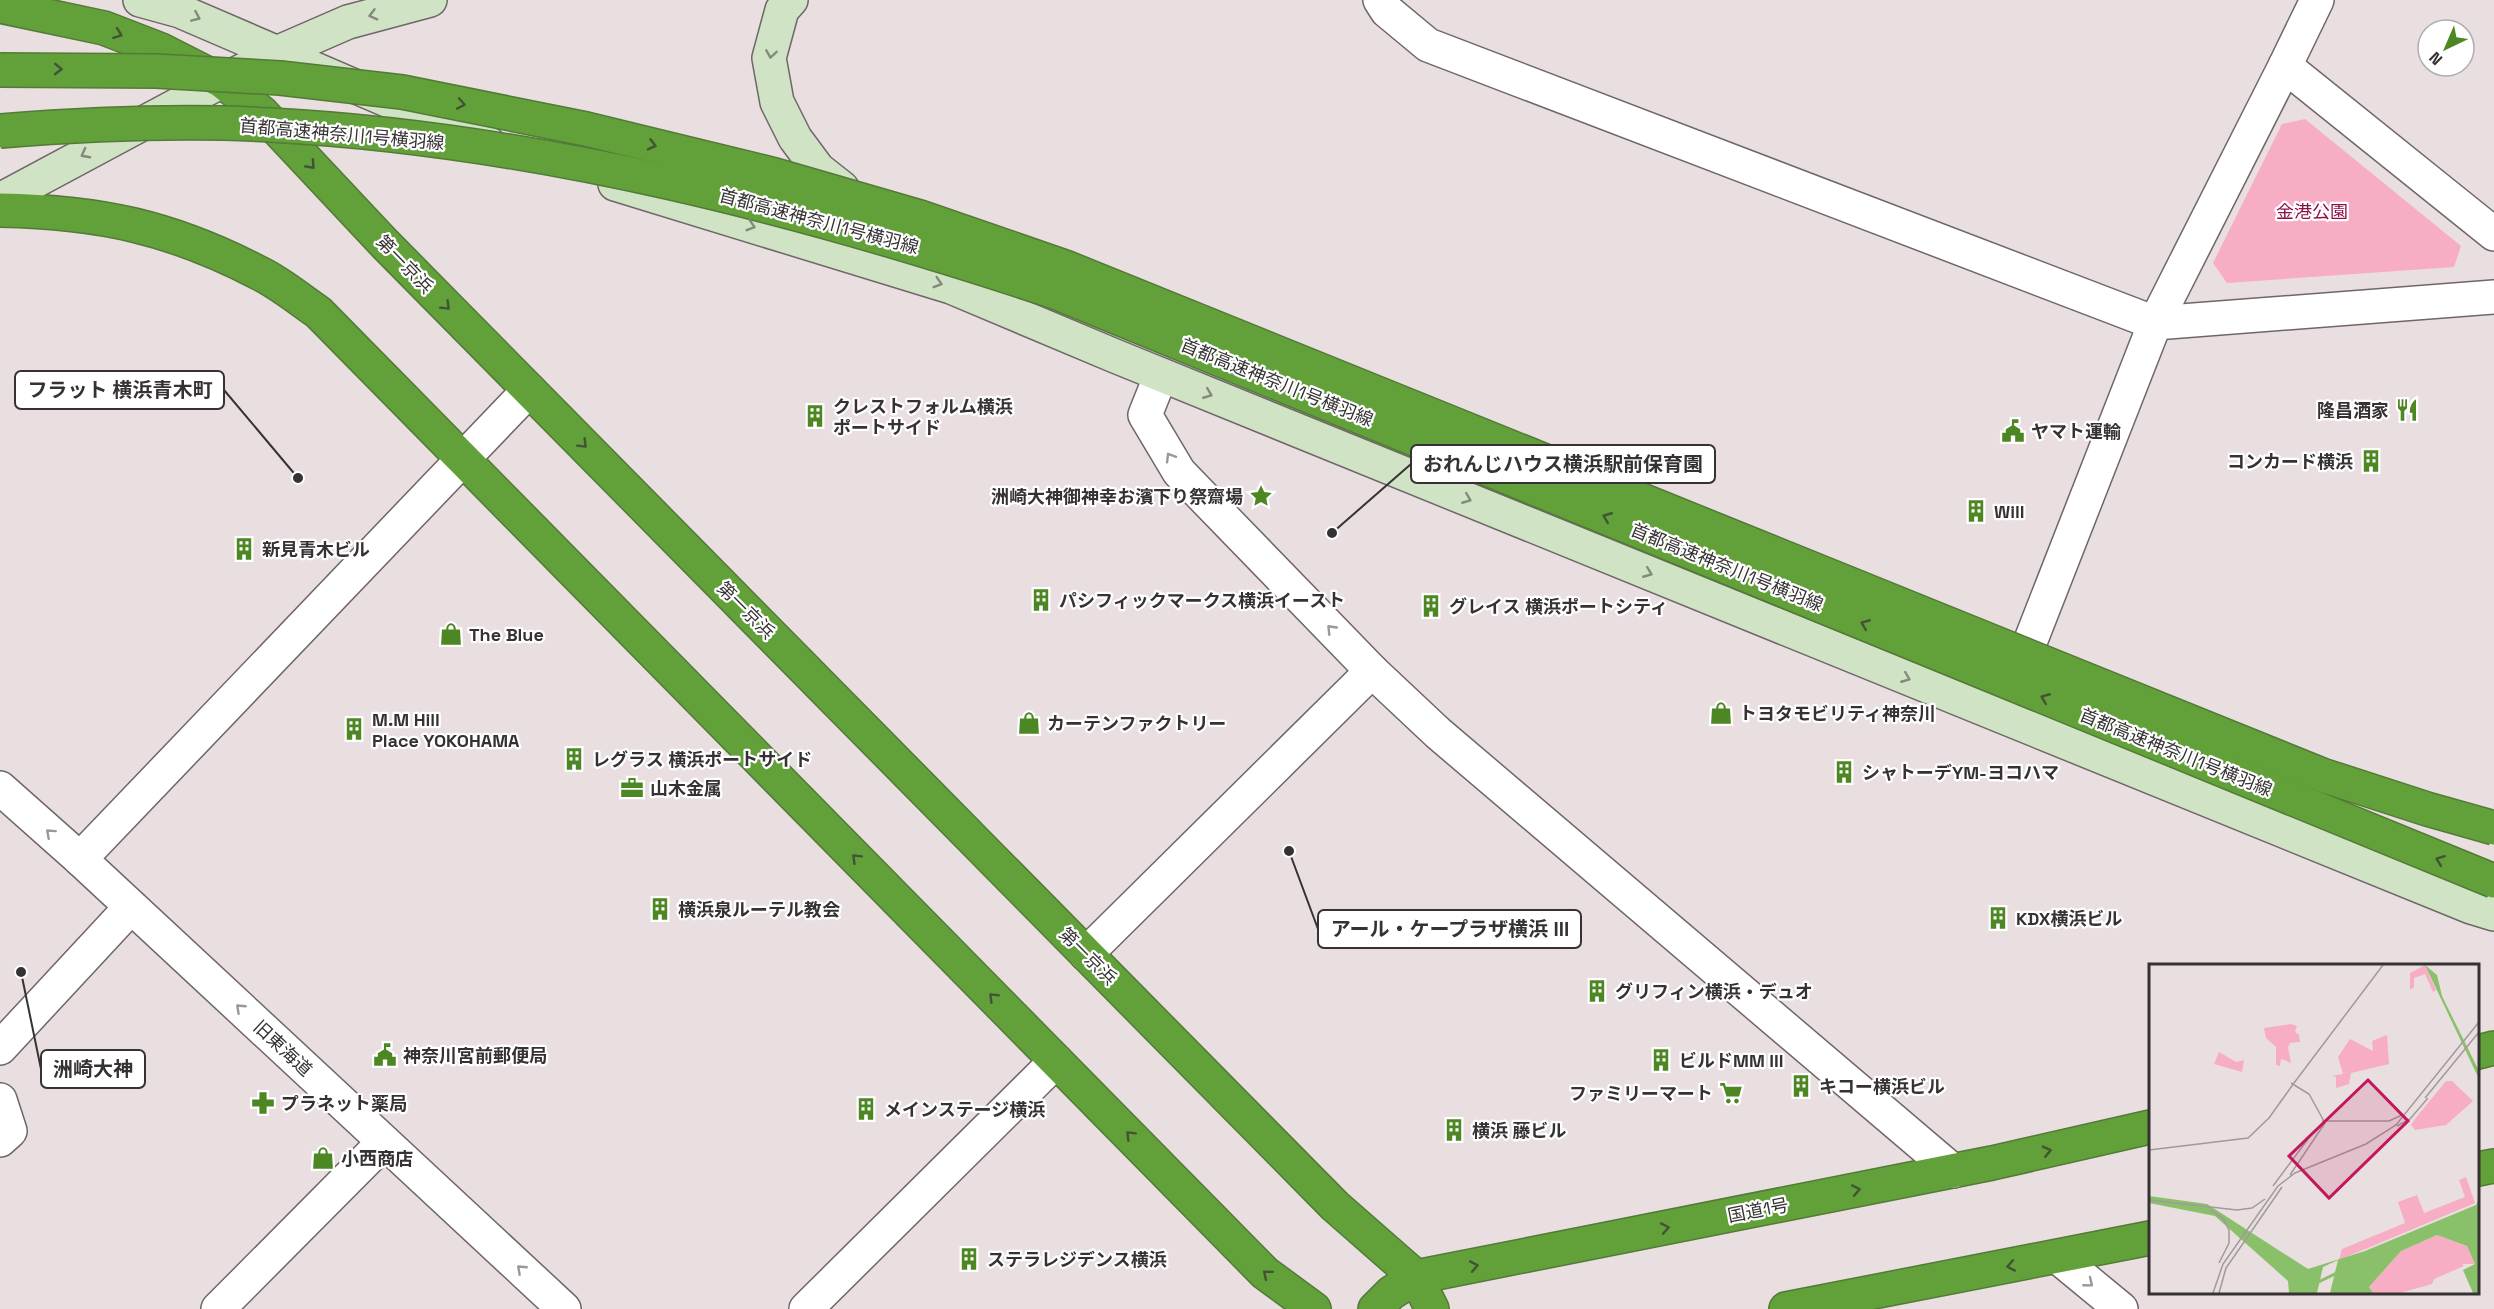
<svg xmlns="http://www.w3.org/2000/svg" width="2494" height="1309" viewBox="0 0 2494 1309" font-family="'Space Grotesk','Noto Sans JP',sans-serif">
<rect width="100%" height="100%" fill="#e9dee0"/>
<path fill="#f7adc4" d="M2305 119 2461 246 2454 267 2227 283 2213 263 2282 124Z"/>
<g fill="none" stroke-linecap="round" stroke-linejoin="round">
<g stroke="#6f6668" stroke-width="36">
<g id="street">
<path d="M1380 0 1387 11 1428 45 2155 323 2494 297"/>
<path d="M2285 66 2317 0"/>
<path d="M1161 375 1145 415 1179 472 1372 671 1438 733 1953 1171"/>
<path d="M2027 650 2155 323 2285 66 2494 234"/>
<path d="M0 788 80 859 564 1309"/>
<path d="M80 859 529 390"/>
<path d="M1086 954 1372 671"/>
<path d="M0 1048 131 907"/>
<path d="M0 1100 10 1131 0 1140"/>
<path d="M2058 1257 2121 1309"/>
<path d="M218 1309 384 1142"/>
<path d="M806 1309 1056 1061"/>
</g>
</g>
<g stroke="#6f6668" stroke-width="36">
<g id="secondary">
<path d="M140 0 180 11 489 144"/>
<path d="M791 0 782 10 769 58 777 102 795 138 818 169 842 188"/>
<path d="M615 184 951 287 1115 356 2471 907 2494 914"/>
<path d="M0 200 222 81 279 52 348 22 430 0"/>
</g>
</g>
<g stroke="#537a37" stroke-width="36">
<g id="highway">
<path d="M0 6 104 28 161 50 222 81 262 113 385 244 1335 1206 1416 1277 1432 1309"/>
<path d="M0 210C100 212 171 227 261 274 281 284 299 299 318 312L1265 1273 1314 1309"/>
<path d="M2478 1052 2494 1048"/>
<path d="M2478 1169 2494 1166"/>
<path d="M1375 1309 1391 1293 1416 1277 1992 1163 2150 1127"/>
<path d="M1786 1309 2150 1238"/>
</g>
</g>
<use href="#street" stroke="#fff" stroke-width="33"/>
<use href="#secondary" stroke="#d0e3c4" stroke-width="33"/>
<use href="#highway" stroke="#62a139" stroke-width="33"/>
<g stroke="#537a37" stroke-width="36" stroke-linecap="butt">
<g id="highway-bridge">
<path d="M0 70 156 71 280 78 402 92 586 129 775 175 920 217 1065 267 2322 775 2427 809 2494 828"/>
<path d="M0 131C89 124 181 120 270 125 538 139 802 208 1055 292L2494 881"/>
</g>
</g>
<use href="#highway-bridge" stroke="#62a139" stroke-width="33"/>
</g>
<defs><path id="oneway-chevron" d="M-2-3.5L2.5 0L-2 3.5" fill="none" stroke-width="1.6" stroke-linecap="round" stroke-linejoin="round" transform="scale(1.5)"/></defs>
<g stroke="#838a7c">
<use href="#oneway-chevron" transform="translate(373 15) rotate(165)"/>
<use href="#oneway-chevron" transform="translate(196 17) rotate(23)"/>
<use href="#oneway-chevron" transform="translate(771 54) rotate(99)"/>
<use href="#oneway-chevron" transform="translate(85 154) rotate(152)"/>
<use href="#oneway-chevron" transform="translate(751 226) rotate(17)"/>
<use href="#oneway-chevron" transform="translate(938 283) rotate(17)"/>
<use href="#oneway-chevron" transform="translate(1208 394) rotate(22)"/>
<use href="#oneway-chevron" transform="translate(1467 499) rotate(22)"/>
<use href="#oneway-chevron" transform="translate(1648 573) rotate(22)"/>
<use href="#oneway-chevron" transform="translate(1906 678) rotate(22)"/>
</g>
<g stroke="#435335">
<use href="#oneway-chevron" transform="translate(118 34) rotate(21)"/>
<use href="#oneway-chevron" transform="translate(58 69) rotate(1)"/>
<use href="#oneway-chevron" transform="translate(461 104) rotate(11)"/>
<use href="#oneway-chevron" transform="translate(652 145) rotate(14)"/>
<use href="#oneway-chevron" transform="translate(311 165) rotate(47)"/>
<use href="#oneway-chevron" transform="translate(446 306) rotate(45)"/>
<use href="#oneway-chevron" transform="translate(583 444) rotate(45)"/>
<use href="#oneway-chevron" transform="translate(1607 517) rotate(-158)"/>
<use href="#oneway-chevron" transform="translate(1865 624) rotate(-158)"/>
<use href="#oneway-chevron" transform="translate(2045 698) rotate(-158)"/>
<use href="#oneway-chevron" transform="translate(856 858) rotate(-135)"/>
<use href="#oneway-chevron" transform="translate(2440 860) rotate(-159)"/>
<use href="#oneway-chevron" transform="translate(993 997) rotate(-135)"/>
<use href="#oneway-chevron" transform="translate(1130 1135) rotate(-135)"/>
<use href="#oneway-chevron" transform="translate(2047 1151) rotate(-13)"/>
<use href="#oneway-chevron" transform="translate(1856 1190) rotate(-11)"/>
<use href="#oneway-chevron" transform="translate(1665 1228) rotate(-11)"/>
<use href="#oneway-chevron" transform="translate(1474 1266) rotate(-11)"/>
<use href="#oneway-chevron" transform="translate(2011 1266) rotate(169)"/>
<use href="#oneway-chevron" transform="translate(1267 1274) rotate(-140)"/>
</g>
<g stroke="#9a9899">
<use href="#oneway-chevron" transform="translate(1170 457) rotate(-121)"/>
<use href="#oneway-chevron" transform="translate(1331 629) rotate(-134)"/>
<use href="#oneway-chevron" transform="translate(50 833) rotate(-138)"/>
<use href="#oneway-chevron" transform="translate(240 1008) rotate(-137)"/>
<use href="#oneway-chevron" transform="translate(521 1269) rotate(-137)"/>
<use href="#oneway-chevron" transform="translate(2089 1283) rotate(39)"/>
</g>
<defs>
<g id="restaurant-bare" transform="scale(1.8)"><path d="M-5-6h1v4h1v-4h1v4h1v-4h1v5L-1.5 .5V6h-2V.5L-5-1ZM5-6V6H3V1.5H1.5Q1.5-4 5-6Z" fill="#4d8723" stroke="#fff" stroke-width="2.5" paint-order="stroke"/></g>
<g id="building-bare" transform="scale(1.8)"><path d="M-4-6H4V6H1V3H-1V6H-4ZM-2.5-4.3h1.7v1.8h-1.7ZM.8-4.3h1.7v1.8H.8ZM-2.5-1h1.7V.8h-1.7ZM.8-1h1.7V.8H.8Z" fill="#4d8723" stroke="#fff" stroke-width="2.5" paint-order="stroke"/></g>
<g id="civic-bare" transform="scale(1.8)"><path d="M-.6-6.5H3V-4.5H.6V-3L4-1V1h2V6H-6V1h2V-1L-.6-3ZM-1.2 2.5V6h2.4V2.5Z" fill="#4d8723" stroke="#fff" stroke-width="2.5" paint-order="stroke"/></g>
<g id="sight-bare" transform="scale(1.8)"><path d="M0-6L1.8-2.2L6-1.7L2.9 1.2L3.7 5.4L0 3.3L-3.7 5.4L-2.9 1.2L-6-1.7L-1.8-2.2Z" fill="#4d8723" stroke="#fff" stroke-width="2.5" paint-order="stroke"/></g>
<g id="shop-bare" transform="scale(1.8)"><path d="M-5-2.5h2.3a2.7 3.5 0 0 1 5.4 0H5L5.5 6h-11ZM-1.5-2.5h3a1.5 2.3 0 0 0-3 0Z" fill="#4d8723" stroke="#fff" stroke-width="2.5" paint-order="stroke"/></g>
<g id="office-bare" transform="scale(1.8)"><path d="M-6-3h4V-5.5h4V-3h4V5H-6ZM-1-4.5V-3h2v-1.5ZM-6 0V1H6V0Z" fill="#4d8723" stroke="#fff" stroke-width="2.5" paint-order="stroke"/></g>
<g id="supermarket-bare" transform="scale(1.8)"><path d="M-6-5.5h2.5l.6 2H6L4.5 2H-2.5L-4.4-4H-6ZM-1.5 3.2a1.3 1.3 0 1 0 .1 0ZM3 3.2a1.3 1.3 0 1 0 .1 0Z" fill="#4d8723" stroke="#fff" stroke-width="2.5" paint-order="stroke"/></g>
<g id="pharmacy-bare" transform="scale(1.8)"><path d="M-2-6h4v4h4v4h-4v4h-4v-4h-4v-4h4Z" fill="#4d8723" stroke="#fff" stroke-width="2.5" paint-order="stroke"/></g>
</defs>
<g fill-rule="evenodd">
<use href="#restaurant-bare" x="2407" y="410"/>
<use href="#building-bare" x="815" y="416"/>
<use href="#civic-bare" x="2013" y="431"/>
<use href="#building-bare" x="2371" y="461"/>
<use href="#sight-bare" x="1261" y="496"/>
<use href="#building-bare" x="1976" y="511"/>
<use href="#building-bare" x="244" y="549"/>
<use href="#building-bare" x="1041" y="600"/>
<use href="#building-bare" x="1431" y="606"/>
<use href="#shop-bare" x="451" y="634"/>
<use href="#shop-bare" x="1721" y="713"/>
<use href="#shop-bare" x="1029" y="723"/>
<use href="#building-bare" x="354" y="729"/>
<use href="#building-bare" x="574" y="759"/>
<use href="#building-bare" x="1844" y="772"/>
<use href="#office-bare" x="632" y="788"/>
<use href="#building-bare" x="660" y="909"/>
<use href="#building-bare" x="1998" y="918"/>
<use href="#building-bare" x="1597" y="991"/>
<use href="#civic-bare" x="385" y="1055"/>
<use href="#building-bare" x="1661" y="1060"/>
<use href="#building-bare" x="1801" y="1086"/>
<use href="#supermarket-bare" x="1731" y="1093"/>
<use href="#pharmacy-bare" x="263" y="1103"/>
<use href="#building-bare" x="866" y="1109"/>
<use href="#building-bare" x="1454" y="1130"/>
<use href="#shop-bare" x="323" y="1158"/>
<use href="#building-bare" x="969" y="1259"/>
</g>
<g text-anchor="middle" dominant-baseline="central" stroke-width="4.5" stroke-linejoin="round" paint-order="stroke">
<g font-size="18" fill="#363233" stroke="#fff">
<text transform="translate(342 134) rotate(5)">首都高速神奈川1号横羽線</text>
<text transform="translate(819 221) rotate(15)">首都高速神奈川1号横羽線</text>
<text transform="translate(405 264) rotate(46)">第一京浜</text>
<text transform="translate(1277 382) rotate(22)">首都高速神奈川1号横羽線</text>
<text transform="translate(1727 567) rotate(22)">首都高速神奈川1号横羽線</text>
<text transform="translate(746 610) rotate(45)">第一京浜</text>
<text transform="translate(2176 752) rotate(22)">首都高速神奈川1号横羽線</text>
<text transform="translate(1088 956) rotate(45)">第一京浜</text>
<text transform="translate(283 1048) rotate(43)">旧東海道</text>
<text transform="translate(1758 1210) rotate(-11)">国道1号</text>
</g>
<g font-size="18" fill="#8c114b" stroke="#fff">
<text x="2312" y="211">金港公園</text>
</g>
<g font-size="18" font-weight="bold" fill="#363233" stroke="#fff" text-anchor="start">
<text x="833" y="406">クレストフォルム横浜<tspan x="833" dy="21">ポートサイド</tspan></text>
<text x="2389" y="410" text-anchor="end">隆昌酒家</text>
<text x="2031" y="431">ヤマト運輸</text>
<text x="2353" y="461" text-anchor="end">コンカード横浜</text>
<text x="1243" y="496" text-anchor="end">洲崎大神御神幸お濱下り祭齋場</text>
<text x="1994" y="511">Will</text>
<text x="262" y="549">新見青木ビル</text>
<text x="1059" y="600">パシフィックマークス横浜イースト</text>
<text x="1449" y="606">グレイス 横浜ポートシティ</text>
<text x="469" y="634">The Blue</text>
<text x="1739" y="713">トヨタモビリティ神奈川</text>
<text x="372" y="719">M.M Hill<tspan x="372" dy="21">Place YOKOHAMA</tspan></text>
<text x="1047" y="723">カーテンファクトリー</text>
<text x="592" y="759">レグラス 横浜ポートサイド</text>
<text x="1862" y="772">シャトーデYM-ヨコハマ</text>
<text x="650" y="788">山木金属</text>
<text x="678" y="909">横浜泉ルーテル教会</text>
<text x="2016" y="918">KDX横浜ビル</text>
<text x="1615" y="991">グリフィン横浜・デュオ</text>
<text x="403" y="1055">神奈川宮前郵便局</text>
<text x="1679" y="1060">ビルドMM III</text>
<text x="1819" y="1086">キコー横浜ビル</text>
<text x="1713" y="1093" text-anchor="end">ファミリーマート</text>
<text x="281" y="1103">プラネット薬局</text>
<text x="884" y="1109">メインステージ横浜</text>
<text x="1472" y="1130">横浜 藤ビル</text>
<text x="341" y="1158">小西商店</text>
<text x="987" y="1259">ステラレジデンス横浜</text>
</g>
</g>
<g transform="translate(2149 964)">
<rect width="330" height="330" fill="#e9dee0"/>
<path d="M276 1 287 26 284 28 276 10 265 14V23L261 26V9ZM142 60 148 62 146 68 150 71 151 78 141 79 139 83 142 99 132 95 131 102 127 101V83L117 74 115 64ZM238 71 240 100 202 109 200 120 187 124V113L183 112 194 110 189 93 201 75 224 87 223 77ZM70 88 87 98 95 96 93 108 65 100ZM297 117H303L324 137 297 161 266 166 262 161 266 155ZM317 213 326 239 190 296 193 285 256 259 249 238 268 231 275 249 316 233 310 216ZM288 271 318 282 326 300H313L315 302 285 315 283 320 251 329H224L220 323 252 287Z" fill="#f7adc4"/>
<path d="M276 1 288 11 293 32 330 107V115ZM0 232 58 240 159 305 216 287 327 241 330 235V329H324L314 306 326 300 318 282 288 271 252 287 220 323 224 329H140L139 317 66 252 0 239Z" fill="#8ac06a"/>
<path d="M189 296 181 329H168L174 303Z" fill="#e9dee0"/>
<path fill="none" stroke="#8ac06a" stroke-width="3" d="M159 305 149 315 155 325 286 261 307 259 325 263 330 270"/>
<path fill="none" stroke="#a1999b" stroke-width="1.5" d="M145 119 234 1M276 134 330 68M173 157H240L253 151M248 162 261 155 279 134M0 186 99 174 120 154 145 119M141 211 176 159 160 130 142 119M124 222 159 175M0 236 88 246 103 244 116 235M61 246 74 254 80 266V279L70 299M64 329 74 300 129 222 146 209 217 180 247 161 330 58M70 329 77 304 133 223"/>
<path fill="#c2185b" fill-opacity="0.15" stroke="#c2185b" stroke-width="3" d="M219 116 259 157 180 234 140 192Z"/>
<rect width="330" height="330" fill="none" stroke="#363233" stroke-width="3"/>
</g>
<path fill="none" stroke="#363233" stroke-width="2" d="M298 478L224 390M1332 533L1411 464M1289 851L1318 929M21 972L41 1069"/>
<g fill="#363233" stroke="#fff" stroke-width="2">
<circle cx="298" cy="478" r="6"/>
<circle cx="1332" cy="533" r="6"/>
<circle cx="1289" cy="851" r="6"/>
<circle cx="21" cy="972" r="6"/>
</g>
<g fill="#fff" stroke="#363233" stroke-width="2">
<rect x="15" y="371" width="209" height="38" rx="6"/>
<rect x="1411" y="445" width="304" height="38" rx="6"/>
<rect x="1318" y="910" width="263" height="38" rx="6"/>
<rect x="41" y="1050" width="104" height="38" rx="6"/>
</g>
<g font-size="20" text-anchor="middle" font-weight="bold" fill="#363233">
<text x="120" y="397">フラット 横浜青木町</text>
<text x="1563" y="471">おれんじハウス横浜駅前保育園</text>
<text x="1450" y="936">アール・ケープラザ横浜 III</text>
<text x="93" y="1076">洲崎大神</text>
</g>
<g transform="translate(2446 48) rotate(224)"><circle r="28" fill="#ffffff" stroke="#afadad" stroke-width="1.5"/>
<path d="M0-4.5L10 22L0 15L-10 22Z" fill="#4d8723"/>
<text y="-9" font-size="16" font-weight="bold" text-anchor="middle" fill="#363233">N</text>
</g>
</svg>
